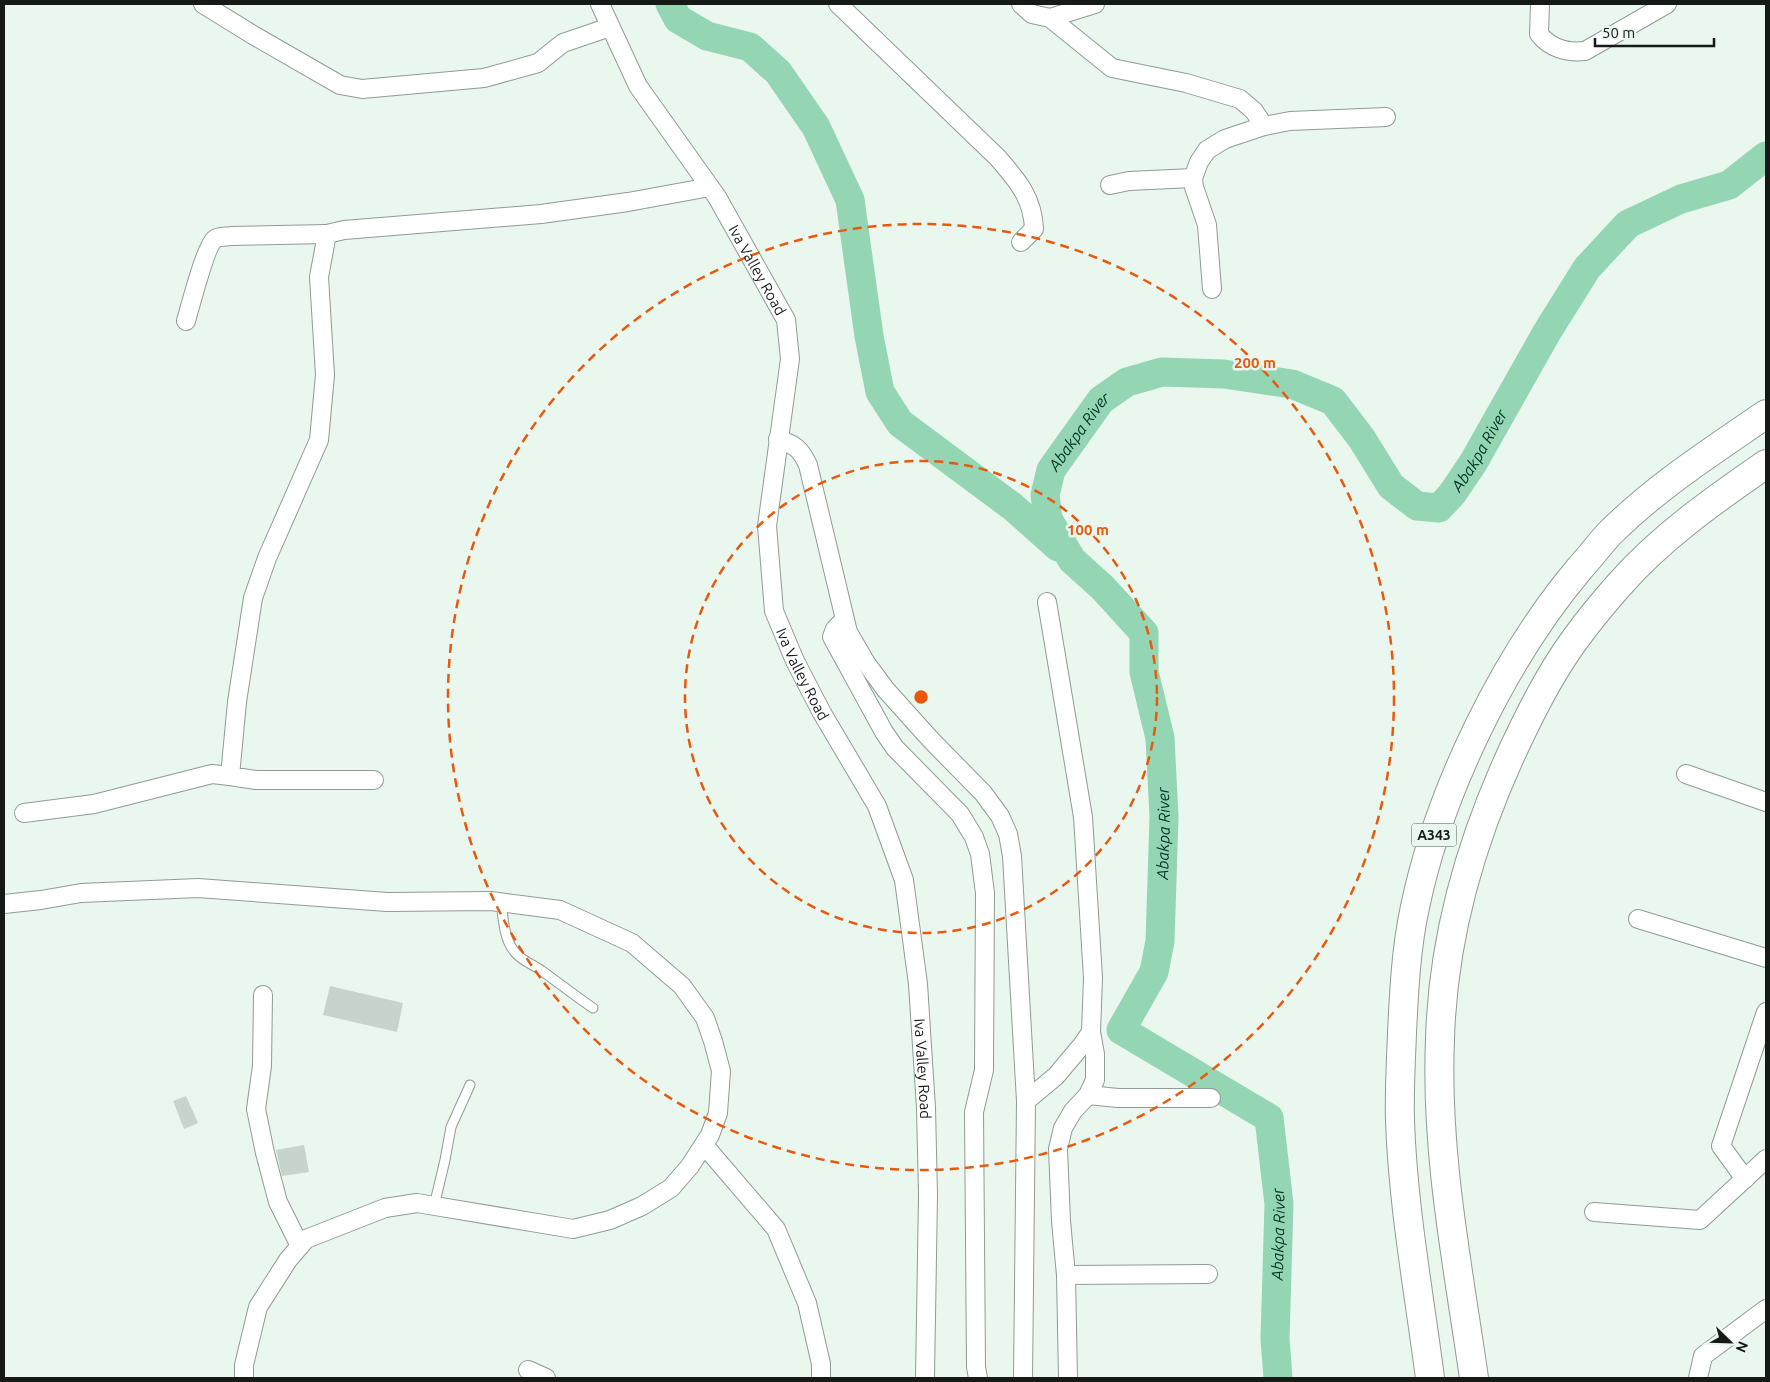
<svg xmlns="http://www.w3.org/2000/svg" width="1770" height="1382" viewBox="0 0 1770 1382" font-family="Ubuntu,sans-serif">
<rect width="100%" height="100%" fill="#e9f7ef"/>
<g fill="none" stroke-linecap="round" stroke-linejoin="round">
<g stroke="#94d5b4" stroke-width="29">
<path d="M670 4 678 19 707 36 750 47 778 72 816 127 850 200 869 336 880 392 900 423 1013 507 1058 547"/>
<path id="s1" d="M1278 1378 1275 1339 1279 1204 1269 1118 1121 1030 1154 972 1160 941 1164 817 1160 738 1144 672V633L1103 588 1072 560 1048 519 1045 495 1051 470 1101 400 1127 382 1162 372 1224 374 1292 384 1333 401 1362 439 1391 486 1417 506 1439 508 1452 494 1473 463 1547 332 1587 268 1628 224 1681 199 1729 185 1766 156"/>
</g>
</g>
<g fill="#c7d4cd">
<path d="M330 986 403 1003 397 1032 323 1015Z"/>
<path d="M186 1096 198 1123 184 1129 173 1101Z"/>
<path d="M304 1145 309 1172 282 1176 276 1150Z"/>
</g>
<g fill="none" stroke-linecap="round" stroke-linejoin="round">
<g stroke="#8f9c94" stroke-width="11">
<g id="lane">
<path d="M501 902C503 917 504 939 514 951 521 961 533 964 542 971 559 983 575 996 593 1008"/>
<path d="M434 1206 445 1160 451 1127 470 1085"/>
</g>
</g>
<g stroke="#8f9c94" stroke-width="20">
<g id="street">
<path d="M203 4 253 35 340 85 362 89 484 78 538 63 563 43 610 27"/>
<path id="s2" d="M600 4 638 86 717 197 786 320 790 359 767 526 774 611 795 661 822 713 877 806 904 880 918 984 926 1108 928 1195 925 1378"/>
<path d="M838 4 998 158C1017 180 1033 198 1034 229L1021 242"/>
<path d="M1021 4 1032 14 1050 18 1112 68 1186 83 1240 99 1254 111 1264 126 1290 121 1386 117"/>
<path d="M1540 4 1539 34C1550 48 1567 53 1585 51L1667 4"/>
<path d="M1050 18 1095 4"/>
<path d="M1110 185 1129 181 1193 178"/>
<path d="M1212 289 1207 225 1194 187 1193 178 1199 162 1207 150 1225 139 1264 126"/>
<path d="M186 321C190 307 206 245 215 239 219 236 226 237 231 236L327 234"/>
<path d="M778 439C795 445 800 448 808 465L848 632 866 663 886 690 931 740 983 793 1000 816 1008 834 1012 856 1026 1101 1023 1378"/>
<path d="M844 620 835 629 832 637 884 732 895 748 960 814 974 837 980 854 985 893 984 1070 974 1112 976 1367 978 1378"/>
<path d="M1686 774 1766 802"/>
<path d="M374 780H256L230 776 237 702 253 598 267 558 319 440 325 375 319 277 327 234 344 230 541 214 628 202 710 187"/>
<path d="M24 813 94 804 212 774 230 776"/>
<path d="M4 904 41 900 81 893 198 888 387 902 491 901 560 910 632 943 682 986 705 1018 713 1041 721 1071 718 1113 710 1135 690 1166 671 1188 642 1206 610 1220 573 1229 417 1203 385 1208 306 1239 288 1260 258 1307 244 1365V1378"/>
<path d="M1638 919 1766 958"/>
<path d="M263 995 262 1066 256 1109 265 1153 278 1202 300 1246"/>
<path d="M1088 1095 1118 1098H1211"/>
<path d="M1026 1101 1056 1076 1082 1045 1091 1032 1093 978 1083 817 1047 602"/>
<path d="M704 1145 776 1229 807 1303 821 1364V1378"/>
<path d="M1745 1179 1721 1146 1766 1012"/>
<path d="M1594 1212 1700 1220 1766 1159"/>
<path d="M1066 1275 1208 1274"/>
<path d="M528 1370 546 1378"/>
<path d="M1068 1378 1066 1275 1061 1221 1058 1149 1063 1128 1073 1111 1088 1095 1095 1080V1054L1091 1032"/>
<path d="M1698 1378 1703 1356 1766 1309"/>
</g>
</g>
<g stroke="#8f9c94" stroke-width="30">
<g id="highway">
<path d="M1430 1378C1419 1293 1403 1207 1400 1121 1399 1092 1401 1062 1402 1033 1404 991 1406 948 1415 907 1439 792 1504 658 1580 568 1590 557 1599 545 1609 534 1656 487 1711 452 1766 414"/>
<path d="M1474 1378C1458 1266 1435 1153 1440 1039 1443 930 1476 824 1524 727 1539 696 1556 665 1576 638 1589 620 1604 602 1619 585 1661 537 1714 500 1766 464"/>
</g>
</g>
<use href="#lane" stroke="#fff" stroke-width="9"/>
<use href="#street" stroke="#fff" stroke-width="18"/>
<use href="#highway" stroke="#fff" stroke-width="28"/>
</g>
<g fill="none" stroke="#e8590c" stroke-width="2.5" stroke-dasharray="9 6">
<circle cx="921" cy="697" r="236"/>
<circle cx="921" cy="697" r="473"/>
</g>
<g text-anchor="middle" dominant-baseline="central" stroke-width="5" stroke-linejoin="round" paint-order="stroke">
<rect fill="#e9f7ef" stroke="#555c58" stroke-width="1" x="1411.5" y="823.5" width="45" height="23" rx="4"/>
<g font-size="14" font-weight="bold" fill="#151a17">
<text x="1434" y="835">A343</text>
</g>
<g font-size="15" fill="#151a17" stroke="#e9f7ef">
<text stroke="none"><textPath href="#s2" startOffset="310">Iva Valley Road</textPath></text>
<text stroke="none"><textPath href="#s2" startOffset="730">Iva Valley Road</textPath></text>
<text stroke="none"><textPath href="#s2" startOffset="1150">Iva Valley Road</textPath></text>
</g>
<g font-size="16" font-style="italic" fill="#003622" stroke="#e9f7ef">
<text stroke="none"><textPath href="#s1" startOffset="1089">Abakpa River</textPath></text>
<text stroke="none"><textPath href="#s1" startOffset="1599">Abakpa River</textPath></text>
<text stroke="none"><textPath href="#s1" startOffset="639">Abakpa River</textPath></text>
<text stroke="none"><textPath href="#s1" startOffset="144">Abakpa River</textPath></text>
</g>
</g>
<circle cx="921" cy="697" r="8" fill="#e8590c" stroke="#e9f7ef" stroke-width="2.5"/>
<g font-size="15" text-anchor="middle" font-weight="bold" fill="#e8590c" stroke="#e9f7ef" stroke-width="5" stroke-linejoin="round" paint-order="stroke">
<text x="1255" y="368">200 m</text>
<text x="1088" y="535">100 m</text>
</g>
<rect width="1770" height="1382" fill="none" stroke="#151a17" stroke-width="10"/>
<g transform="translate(1730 1342) rotate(113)" stroke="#e9f7ef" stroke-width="4" paint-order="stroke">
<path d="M0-4L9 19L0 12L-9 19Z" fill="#151a17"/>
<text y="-8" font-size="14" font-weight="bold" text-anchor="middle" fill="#151a17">N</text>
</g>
<path d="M1595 38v8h119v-8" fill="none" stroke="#151a17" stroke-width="2.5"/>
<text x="1602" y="38" font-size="15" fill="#151a17" stroke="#e9f7ef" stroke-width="4" paint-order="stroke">50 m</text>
</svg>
